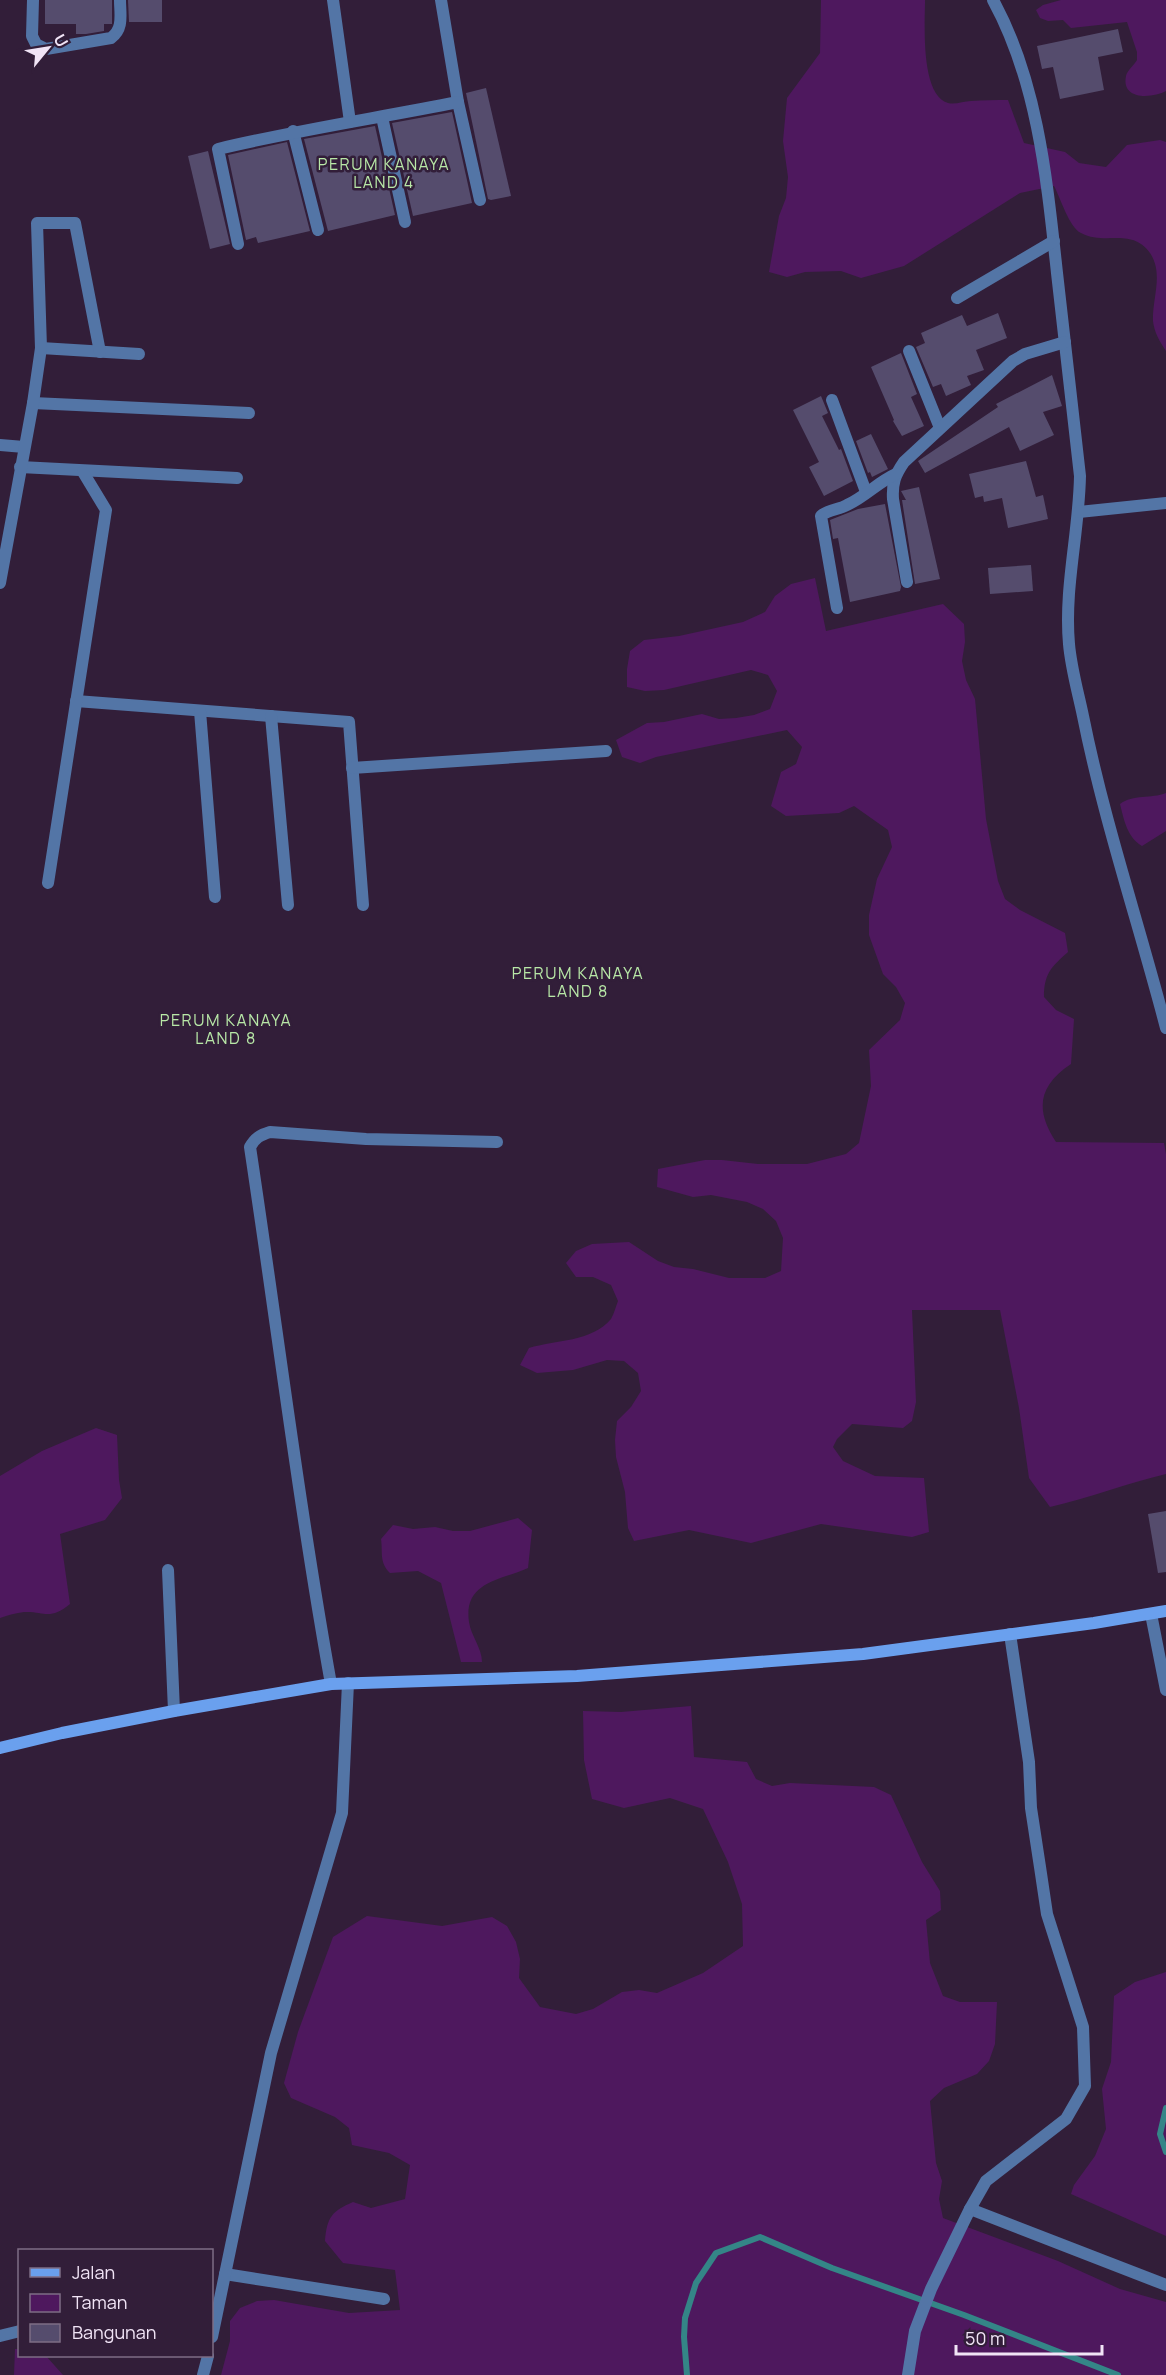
<svg xmlns="http://www.w3.org/2000/svg" width="1166" height="2375" viewBox="0 0 1166 2375" font-family="Manrope,sans-serif">
<rect width="100%" height="100%" fill="#321e39"/>
<g fill="#4e185e">
<path d="M821 0H925C925 23 920 95 948 103 955 105 964 101 971 101 983 100 996 100 1008 100L1024 143 1065 152 1079 163 1106 167 1127 145 1160 140 1166 142V351C1160 342 1154 332 1153 321 1152 298 1164 274 1150 253 1131 227 1105 246 1081 233 1069 227 1061 199 1054 186L1020 193 904 266 861 278 841 271 805 272 787 277 769 272 779 216 786 198 788 177 783 141 787 98 820 53Z"/>
<path d="M1061 0H1166V91C1153 98 1121 101 1126 76 1127 71 1134 65 1137 60V52L1127 22 1071 28 1063 20 1048 21 1040 18 1036 10 1043 5Z"/>
<path d="M815 578 826 631 943 604 964 624 965 642 962 661 966 680 975 699 986 819 998 881 1005 899 1020 910 1065 933 1068 952C1051 967 1044 974 1044 997L1056 1010 1074 1019 1071 1064C1038 1086 1035 1110 1056 1142L1164 1143 1166 1154V1474C1127 1483 1090 1498 1050 1507L1029 1478 1019 1408 1000 1310H912L916 1402 912 1421 903 1428 852 1424 837 1439 833 1447 843 1461 875 1476 924 1478 929 1532 912 1537 821 1524 751 1543 689 1530 634 1541 628 1528 625 1492 616 1457 615 1440 617 1421 631 1407 641 1391 638 1373 624 1361 607 1360 573 1370 537 1373 520 1365 529 1348C555 1340 592 1342 611 1319 614 1314 616 1306 618 1301L611 1285 593 1277H576L566 1263 576 1251 592 1244 629 1242 658 1261 674 1267 693 1269 729 1278H765L781 1271 783 1238 776 1221 763 1209 747 1202 711 1195 693 1197 657 1187 658 1169 705 1160H722L758 1164H807L846 1154 859 1143 871 1086 869 1050 900 1020 905 1003 896 987 883 974 869 935V915L877 879 892 847 888 830 854 806 839 813 786 816 771 806 781 772 796 764 802 747 787 730 656 757 640 763 622 757 616 740 647 723 664 722 702 714 719 719 736 718 754 715 770 709 777 691 768 675 751 670 664 690 645 691 627 687V669L630 651 644 640 679 636 743 622 765 612 775 596 791 584Z"/>
<path d="M1166 793V831L1142 846C1127 837 1124 820 1120 804 1133 794 1151 799 1166 793Z"/>
<path d="M96 1428 117 1435 119 1480 122 1498 105 1520 60 1534 70 1604C49 1621 45 1611 24 1612 16 1613 8 1615 0 1618V1476L42 1451Z"/>
<path d="M518 1518 532 1530 528 1568C502 1580 463 1581 469 1622 471 1636 482 1648 482 1662H461L441 1583 418 1571 390 1573C379 1562 383 1553 381 1539L393 1525 413 1529 435 1527 453 1531H470Z"/>
<path d="M691 1706 694 1757 747 1762 756 1779 772 1786 790 1783 874 1787 891 1795 922 1862 940 1891 941 1910 926 1920 930 1963 943 1996 960 2002H997L995 2044 989 2061 977 2074 944 2088 930 2101 936 2163 942 2181 939 2199 943 2218 1058 2261 1120 2289 1166 2302V2375H221L230 2341V2321L240 2308 257 2301 274 2300 349 2313 400 2310 395 2270 343 2263 325 2241C327 2217 332 2211 353 2202L371 2208 405 2199 410 2165 389 2153 352 2145 349 2128 335 2117 291 2098 284 2083 298 2032 333 1937 367 1916 442 1926 492 1917 507 1926 516 1942 520 1959 519 1978 540 2007 576 2014 593 2009 622 1992 639 1990 657 1993 703 1973 743 1946 742 1904 728 1862 703 1809 670 1798 624 1808 592 1799 584 1760 583 1711 621 1712Z"/>
<path d="M1166 1972V2236L1071 2194 1074 2185 1095 2156 1106 2129 1102 2089 1111 2062 1114 1996 1135 1982Z"/>
<path d="M15 2349H19L20 2356H46L63 2375H14Z"/>
</g>
<g fill="none" stroke-linecap="round" stroke-linejoin="round">
<g stroke="#348587" stroke-width="6">
<path d="M1166 2108 1160 2134 1166 2152"/>
<path d="M687 2375 684 2337 685 2318 696 2283 716 2253 760 2237 832 2268 964 2315 1118 2375"/>
</g>
</g>
<g fill="#554c6d">
<path d="M45 0H112V24H104V31L86 34H76V24H45Z"/>
<path d="M128 0H162V22H129Z"/>
<path d="M1118 29 1123 52 1098 57 1104 90 1060 99 1053 67 1042 69 1037 46Z"/>
<path d="M486 88 511 196 491 200 488 199 466 93Z"/>
<path d="M452 112 472 203 413 216 392 123Z"/>
<path d="M375 126 395 215 328 231 304 139Z"/>
<path d="M287 142 310 231 258 243 256 237 246 240 228 155Z"/>
<path d="M208 151 230 244 210 249 188 156Z"/>
<path d="M998 313 1007 338 976 350 984 370 967 376 971 385 946 396 941 384 933 387 916 347 925 343 921 333 962 315 967 326Z"/>
<path d="M901 353 917 394 911 397 924 426 902 436 893 421 894 420 871 367Z"/>
<path d="M1052 375 1062 406 1043 412 1054 435 1020 451 1009 427 925 473 918 461 998 407 996 404Z"/>
<path d="M821 396 828 413 822 416 839 450 841 449 853 481 824 496 809 467 819 462 793 410Z"/>
<path d="M871 434 888 469 872 477 870 472 868 473 856 441Z"/>
<path d="M1026 461 1036 497 1043 495 1048 519 1008 528 1002 498 984 502 983 496 975 498 969 474Z"/>
<path d="M919 487 940 579 915 584 902 500H906L901 491Z"/>
<path d="M885 504 901 587 900 591 850 602 838 538 833 539 830 520 858 509Z"/>
<path d="M1031 565 1033 591 990 594 988 568Z"/>
<path d="M1166 1511V1572L1158 1573 1148 1514Z"/>
</g>
<g fill="none" stroke-linecap="round" stroke-linejoin="round">
<g stroke="#5375a6" stroke-width="12">
<path d="M33 0 32 36 36 44 46 49 111 38C124 29 120 14 120 0"/>
<path d="M333 0 350 122"/>
<path d="M441 0 458 102 480 200"/>
<path d="M993 0C1038 82 1047 181 1057 273 1065 341 1073 409 1080 476 1079 533 1064 588 1069 644 1071 668 1078 692 1083 716 1104 821 1139 924 1166 1028"/>
<path d="M382 117 405 222"/>
<path d="M293 131 318 230"/>
<path d="M238 244 218 149C297 130 378 118 458 102"/>
<path d="M957 298 1054 241"/>
<path d="M41 348 139 354"/>
<path d="M909 351 940 428"/>
<path d="M832 400 866 492"/>
<path d="M33 403 249 413"/>
<path d="M0 445 24 447"/>
<path d="M20 467 237 478"/>
<path d="M1079 512 1166 503"/>
<path d="M907 582 893 499C892 483 895 475 904 462L1013 361 1025 354 1065 342"/>
<path d="M0 583 33 403 41 348 37 223H75L100 352"/>
<path d="M837 608 821 516C828 509 839 510 847 505 865 497 878 482 896 474"/>
<path d="M76 701 349 722 363 905"/>
<path d="M200 711 215 897"/>
<path d="M271 716 288 905"/>
<path d="M352 768 606 751"/>
<path d="M48 883 106 510 83 472"/>
<path d="M168 1570 174 1711"/>
<path d="M1151 1614 1166 1690"/>
<path d="M331 1684C299 1506 277 1326 250 1147 255 1138 260 1135 270 1132L366 1139 497 1142"/>
<path d="M970 2209 1166 2285"/>
<path d="M225 2274 384 2299"/>
<path d="M0 2336 20 2331"/>
<path d="M212 2337 271 2053 342 1813 348 1683"/>
<path d="M203 2375 208 2356"/>
<path d="M908 2375 915 2331 931 2289 970 2209 986 2181 1066 2119 1085 2086 1083 2027 1047 1914 1040 1867 1031 1808 1029 1762 1010 1634"/>
</g>
<path stroke="#6aa0ee" stroke-width="12" d="M0 1748 62 1733 174 1711 331 1684 577 1676 863 1654 1094 1623 1166 1611"/>
</g>
<g text-anchor="middle" dominant-baseline="central" stroke-width="5" stroke-linejoin="round" paint-order="stroke">
<g font-size="16" letter-spacing="1.5" fill="#b8e8a7" stroke="#321e39">
<text x="384" y="164">PERUM KANAYA<tspan x="384" dy="18">LAND 4</tspan></text>
<text x="578" y="973">PERUM KANAYA<tspan x="578" dy="18">LAND 8</tspan></text>
<text x="226" y="1020">PERUM KANAYA<tspan x="226" dy="18">LAND 8</tspan></text>
</g>
</g>
<rect x="18" y="2249" width="195" height="108" fill="#321e39" stroke="#7e6d85" stroke-width="1.5"/>
<rect x="30" y="2268" width="30" height="9" fill="#6aa0ee" stroke="#7e6d85" stroke-width="1.5"/>
<text x="72" y="2279" font-size="18" fill="#f1e4f6">Jalan</text>
<rect x="30" y="2294" width="30" height="18" fill="#4e185e" stroke="#7e6d85" stroke-width="1.5"/>
<text x="72" y="2309" font-size="18" fill="#f1e4f6">Taman</text>
<rect x="30" y="2324" width="30" height="18" fill="#554c6d" stroke="#7e6d85" stroke-width="1.5"/>
<text x="72" y="2339" font-size="18" fill="#f1e4f6">Bangunan</text>
<g transform="translate(48 48) rotate(60)" stroke="#321e39" stroke-width="4.5" paint-order="stroke">
<path d="M0-4.5L10 22L0 15L-10 22Z" fill="#f1e4f6"/>
<text y="-9" font-size="16" font-weight="bold" text-anchor="middle" fill="#f1e4f6">U</text>
</g>
<path d="M956 2345v9h146v-9" fill="none" stroke="#f1e4f6" stroke-width="3"/>
<text x="965" y="2345" font-size="18" fill="#f1e4f6" stroke="#321e39" stroke-width="4.5" paint-order="stroke">50 m</text>
</svg>
